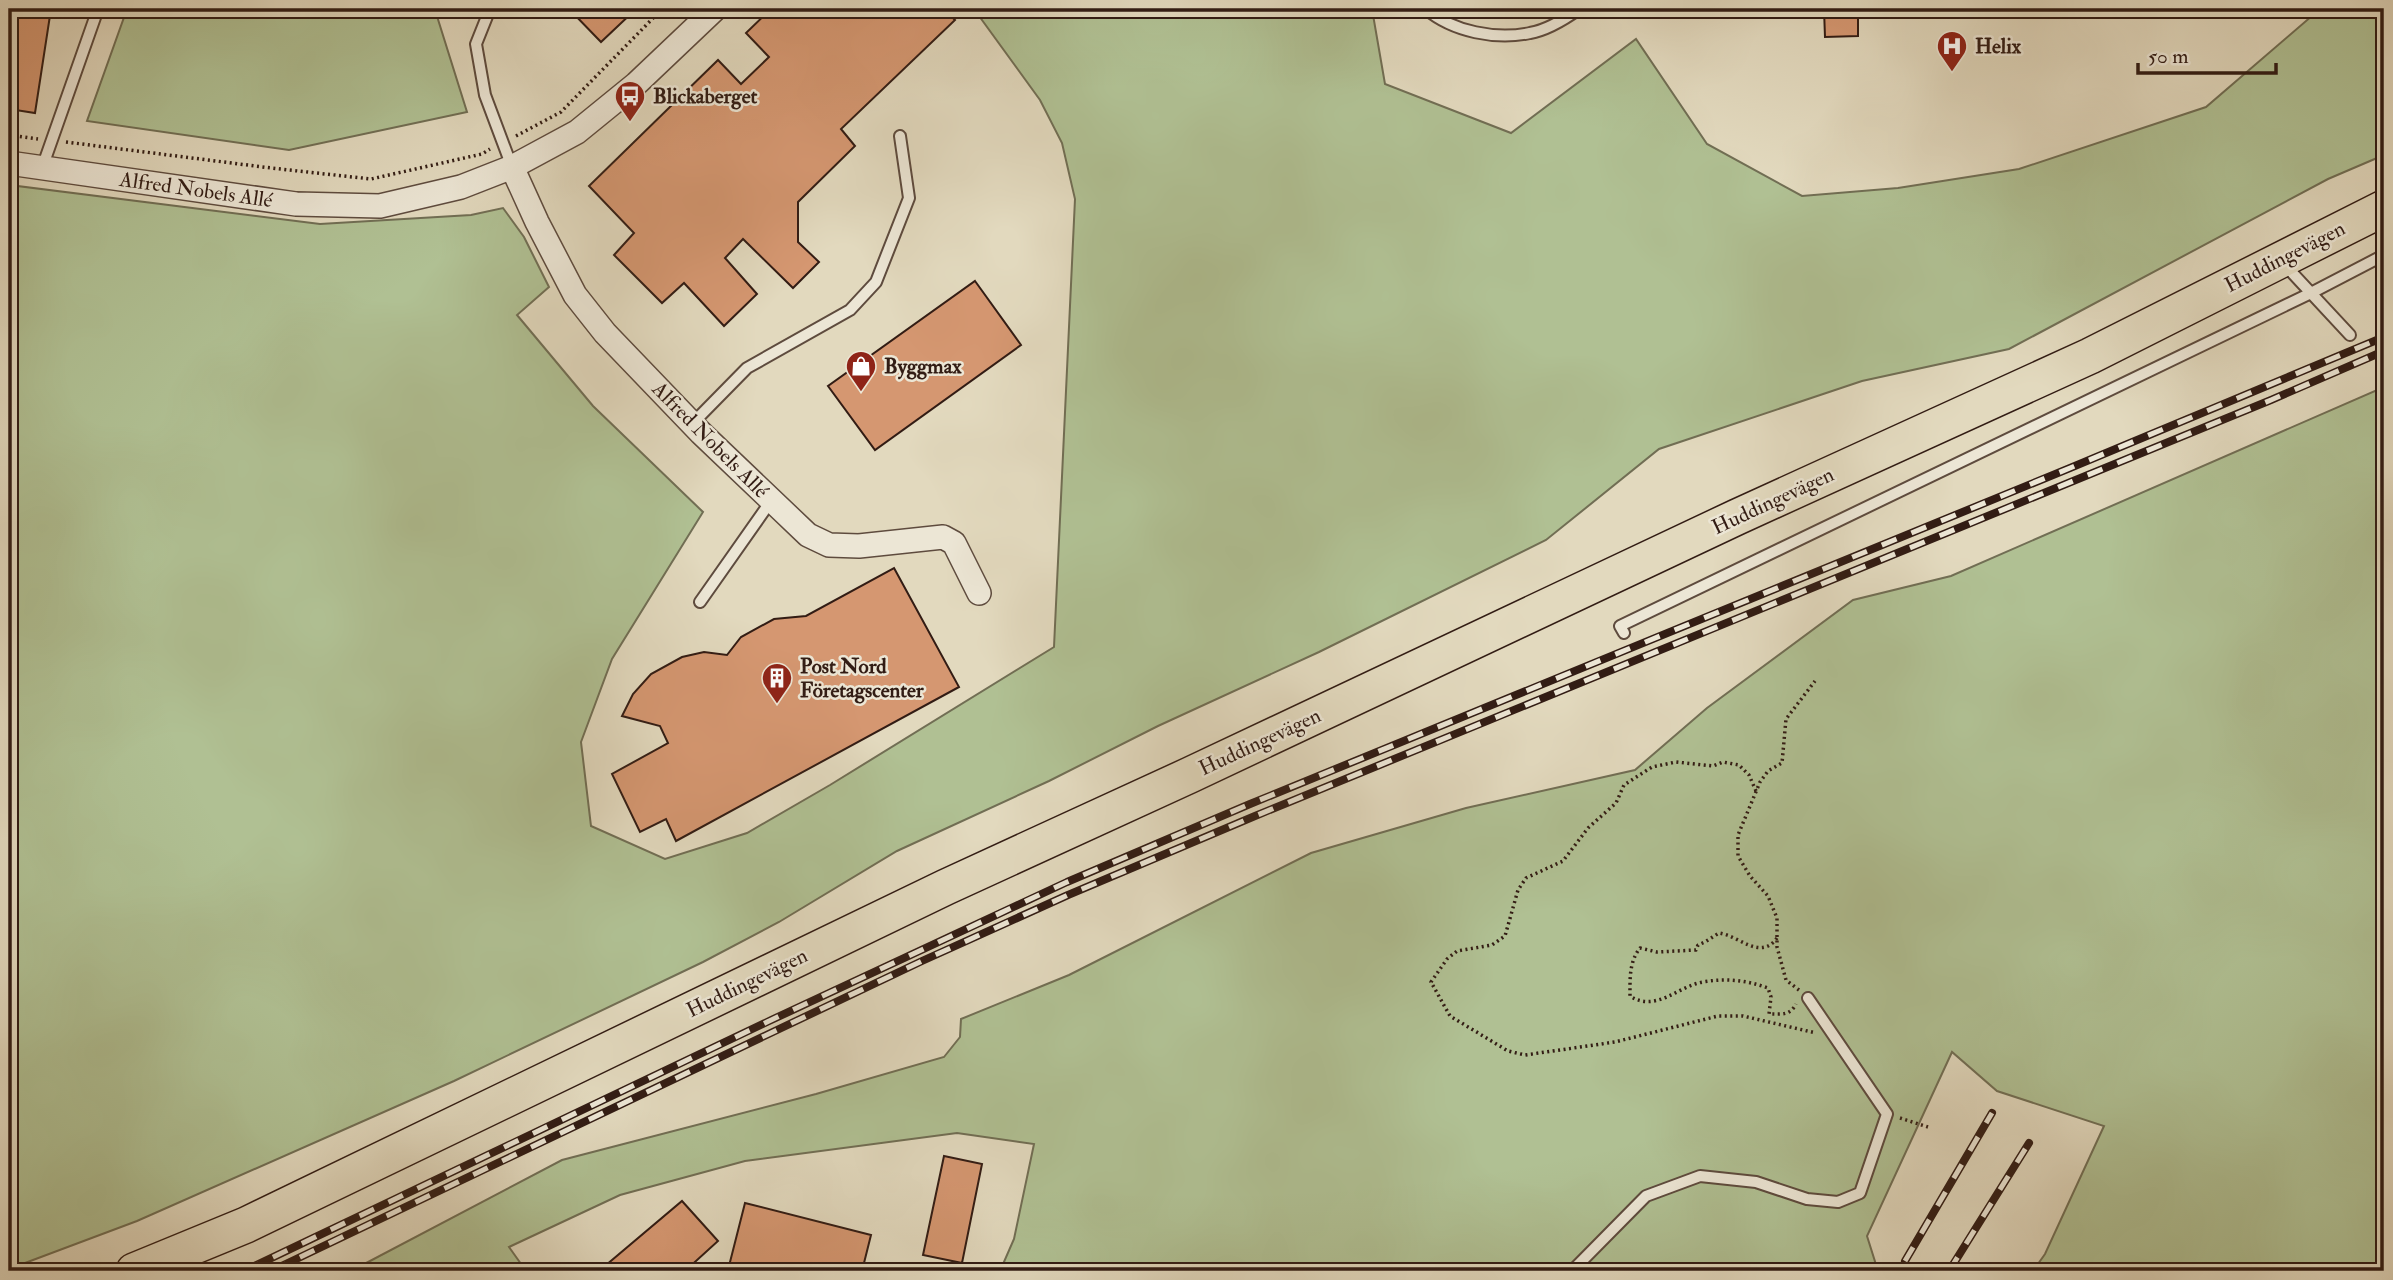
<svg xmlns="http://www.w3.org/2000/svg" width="2393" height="1280" viewBox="0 0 2393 1280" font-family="'IM FELL Double Pica',serif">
<rect width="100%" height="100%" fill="#e2d9be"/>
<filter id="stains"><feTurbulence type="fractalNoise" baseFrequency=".00286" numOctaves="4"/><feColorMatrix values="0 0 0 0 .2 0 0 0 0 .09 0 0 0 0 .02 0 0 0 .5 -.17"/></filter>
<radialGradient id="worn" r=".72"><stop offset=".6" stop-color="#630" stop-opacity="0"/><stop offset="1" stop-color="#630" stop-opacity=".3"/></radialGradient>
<g fill="#b0c093" stroke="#716e54" stroke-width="2">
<path d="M127 9H440L436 13 467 112 289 150 87 121Z"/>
<path d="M974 9H1372L1385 84 1511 133 1636 39 1707 144 1802 196 1898 188 2019 169 2206 107 2320 9H2384V155L2328 179 2009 349 1862 381 1659 449 1546 540 1319 652 1158 726 1049 781 897 851 779 922 703 962 454 1081 137 1221 9 1269V185L320 224 471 215 503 208 524 237 549 287 517 315 593 406 703 512 612 659 581 742 591 826 665 859 747 833 830 785 1054 647 1075 199 1062 143 1040 100Z"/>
<path d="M2384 387V1271H2033L2045 1254 2104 1126 1997 1091 1952 1052 1867 1236 1878 1271H1000L1014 1239 1034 1144 957 1133 745 1161 620 1195 509 1247 526 1271H351L562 1160 816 1094 944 1057 960 1037 961 1019 1069 975 1311 853 1466 808 1635 770 1707 708 1853 600 1951 576Z"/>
</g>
<g fill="#d59771" stroke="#321c14" stroke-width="2">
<path d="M9 9H51L35 113 9 109Z"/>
<path d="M569 9H636L601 42Z"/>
<path d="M771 9H944L955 20 841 129 855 146 798 202V242L819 262 793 288 743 239 725 258 757 294 724 326 684 283 662 303 614 255 634 233 589 186 718 60 741 84 769 57 746 33Z"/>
<path d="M1824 9H1858V36L1825 37Z"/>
<path d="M975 281 1021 345 875 450 828 386Z"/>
<path d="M894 568 959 687 676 841 666 819 640 832 612 774 668 743 660 726 622 716 633 694 651 674 682 657 704 652 727 655 741 637 774 619 806 616Z"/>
<path d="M944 1156 982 1164 962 1263 923 1255Z"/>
<path d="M682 1201 718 1241 685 1271H599Z"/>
<path d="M745 1203 871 1235 862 1271H749L729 1266Z"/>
</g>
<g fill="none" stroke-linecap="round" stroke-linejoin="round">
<g stroke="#5e4b3e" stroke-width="14">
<g id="service">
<path d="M490 9 476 44 485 95 512 167"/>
<path d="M1426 9C1453 32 1496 40 1530 33 1548 30 1565 19 1579 9"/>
<path d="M42 168 98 9"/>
<path d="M2283 263 2350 335"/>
<path d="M692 424 747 368 850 310 876 282 909 198 900 136"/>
<path d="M700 602 771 501"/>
<path d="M1624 633 1620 626 2311 293 2384 255"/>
<path d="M1572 1271 1646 1196 1700 1176 1756 1182 1807 1199 1838 1202 1860 1193 1887 1114 1808 998"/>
</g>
</g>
<g stroke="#5e4b3e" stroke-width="26">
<g id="minor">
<path d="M9 163 296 204 380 206 461 187 512 167 577 132 636 84 715 9"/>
<path d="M512 167 537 222 575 295 605 333 701 433 808 535 829 545 859 546 943 537 954 543 979 593"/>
</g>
</g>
<g stroke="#321c14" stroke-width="38">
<path id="primary" d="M134 1271 246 1225 946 887 1190 775 1737 517 2090 356 2384 208"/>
</g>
<g stroke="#321c14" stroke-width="3.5" stroke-dasharray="2 3.5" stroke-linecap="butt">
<path d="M9 135 38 139"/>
<path d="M516 136 561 112 662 9"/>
<path d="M66 142 271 168 371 179 482 154 490 149"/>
<path d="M1756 791 1749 775 1739 765 1723 762 1713 766 1676 762 1652 767 1624 785 1616 803 1588 828 1563 861 1526 878 1518 890 1505 936 1492 945 1457 951 1447 959 1431 982 1450 1016 1508 1051 1525 1055 1615 1042 1718 1016H1743L1816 1033"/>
<path d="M1777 938C1760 961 1740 936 1719 933L1705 942 1698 945 1696 950 1657 952 1640 948C1629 962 1630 979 1630 996 1656 1013 1678 986 1703 982 1726 978 1746 980 1768 988L1771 997 1769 1014C1781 1014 1790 1016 1796 1004"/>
<path d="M1799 990 1786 980 1777 947V918L1768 896 1750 876 1738 856V835L1760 782 1768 771 1782 763 1786 719 1815 681"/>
<path d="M1900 1118 1928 1127"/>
</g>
<use href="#service" stroke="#ece6d5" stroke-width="10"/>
<use href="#minor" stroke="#ece6d5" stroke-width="23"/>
<use href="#primary" stroke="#e2d9be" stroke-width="35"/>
<g stroke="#321c14" stroke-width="8">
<g id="rail">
<path d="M1905 1261 1992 1113"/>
<path d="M244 1271 767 1022 1067 882 1250 804 2070 468 2384 337"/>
<path d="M271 1271 922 961 1068 895 1255 816 2271 400 2384 351"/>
<path d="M1949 1271 2029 1143"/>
</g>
</g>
<use href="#rail" stroke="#ece6d5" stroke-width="5" stroke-dasharray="16" stroke-linecap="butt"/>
</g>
<defs>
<g id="hospital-pin" transform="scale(1.575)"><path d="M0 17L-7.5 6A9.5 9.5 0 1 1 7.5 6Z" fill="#8f2418" stroke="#ece6d5"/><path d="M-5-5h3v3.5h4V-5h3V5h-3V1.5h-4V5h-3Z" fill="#fff"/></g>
<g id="bus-pin" transform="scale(1.575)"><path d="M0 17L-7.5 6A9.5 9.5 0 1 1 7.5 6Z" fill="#8f2418" stroke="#ece6d5"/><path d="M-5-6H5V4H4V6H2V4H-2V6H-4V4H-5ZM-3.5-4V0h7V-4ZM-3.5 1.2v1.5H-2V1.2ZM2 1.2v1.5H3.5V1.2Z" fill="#fff"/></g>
<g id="shop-pin" transform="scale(1.575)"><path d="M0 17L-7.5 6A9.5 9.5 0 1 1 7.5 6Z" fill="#8f2418" stroke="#ece6d5"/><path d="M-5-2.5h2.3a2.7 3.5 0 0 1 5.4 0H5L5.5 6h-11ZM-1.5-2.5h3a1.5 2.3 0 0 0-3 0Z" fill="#fff"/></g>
<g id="building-pin" transform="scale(1.575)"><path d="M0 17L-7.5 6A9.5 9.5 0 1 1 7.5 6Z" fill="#8f2418" stroke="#ece6d5"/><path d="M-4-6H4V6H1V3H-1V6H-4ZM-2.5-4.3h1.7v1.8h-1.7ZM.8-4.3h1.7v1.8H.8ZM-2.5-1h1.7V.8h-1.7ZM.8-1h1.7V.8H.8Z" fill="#fff"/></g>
</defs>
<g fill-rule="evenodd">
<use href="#hospital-pin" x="1952" y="46"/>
<use href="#bus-pin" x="630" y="96"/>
<use href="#shop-pin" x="861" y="366"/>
<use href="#building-pin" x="777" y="678"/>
</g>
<g text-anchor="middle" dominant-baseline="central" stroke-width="5" stroke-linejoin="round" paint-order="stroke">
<g font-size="21" font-weight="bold" fill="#321c14" stroke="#ece6d5" text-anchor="start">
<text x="1975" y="46">Helix</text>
<text x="653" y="96">Blickaberget</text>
<text x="884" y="366">Byggmax</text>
<text x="800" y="666">Post Nord<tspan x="800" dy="24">Företagscenter</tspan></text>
</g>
<g font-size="21" fill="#321c14" stroke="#ece6d5">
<text transform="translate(196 190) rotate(8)">Alfred Nobels Allé</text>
<text transform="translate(2285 257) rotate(-27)">Huddingevägen</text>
<text transform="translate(710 440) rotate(45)">Alfred Nobels Allé</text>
<text transform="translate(1773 501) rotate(-25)">Huddingevägen</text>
<text transform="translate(1260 742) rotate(-25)">Huddingevägen</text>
<text transform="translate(747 983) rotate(-26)">Huddingevägen</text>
</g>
</g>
<rect width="2393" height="1280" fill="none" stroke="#e2d9be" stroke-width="35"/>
<rect x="10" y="10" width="2372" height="1259" fill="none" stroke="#321c14" stroke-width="3.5"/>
<rect x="18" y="18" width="2358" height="1245" fill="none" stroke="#321c14" stroke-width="2"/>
<path d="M2138 63v10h138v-10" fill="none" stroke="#321c14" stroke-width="3.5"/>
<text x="2148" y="63" font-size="21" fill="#321c14" stroke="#ece6d5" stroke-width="5" paint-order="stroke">50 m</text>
<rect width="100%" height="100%" filter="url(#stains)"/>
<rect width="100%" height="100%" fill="url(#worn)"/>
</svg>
